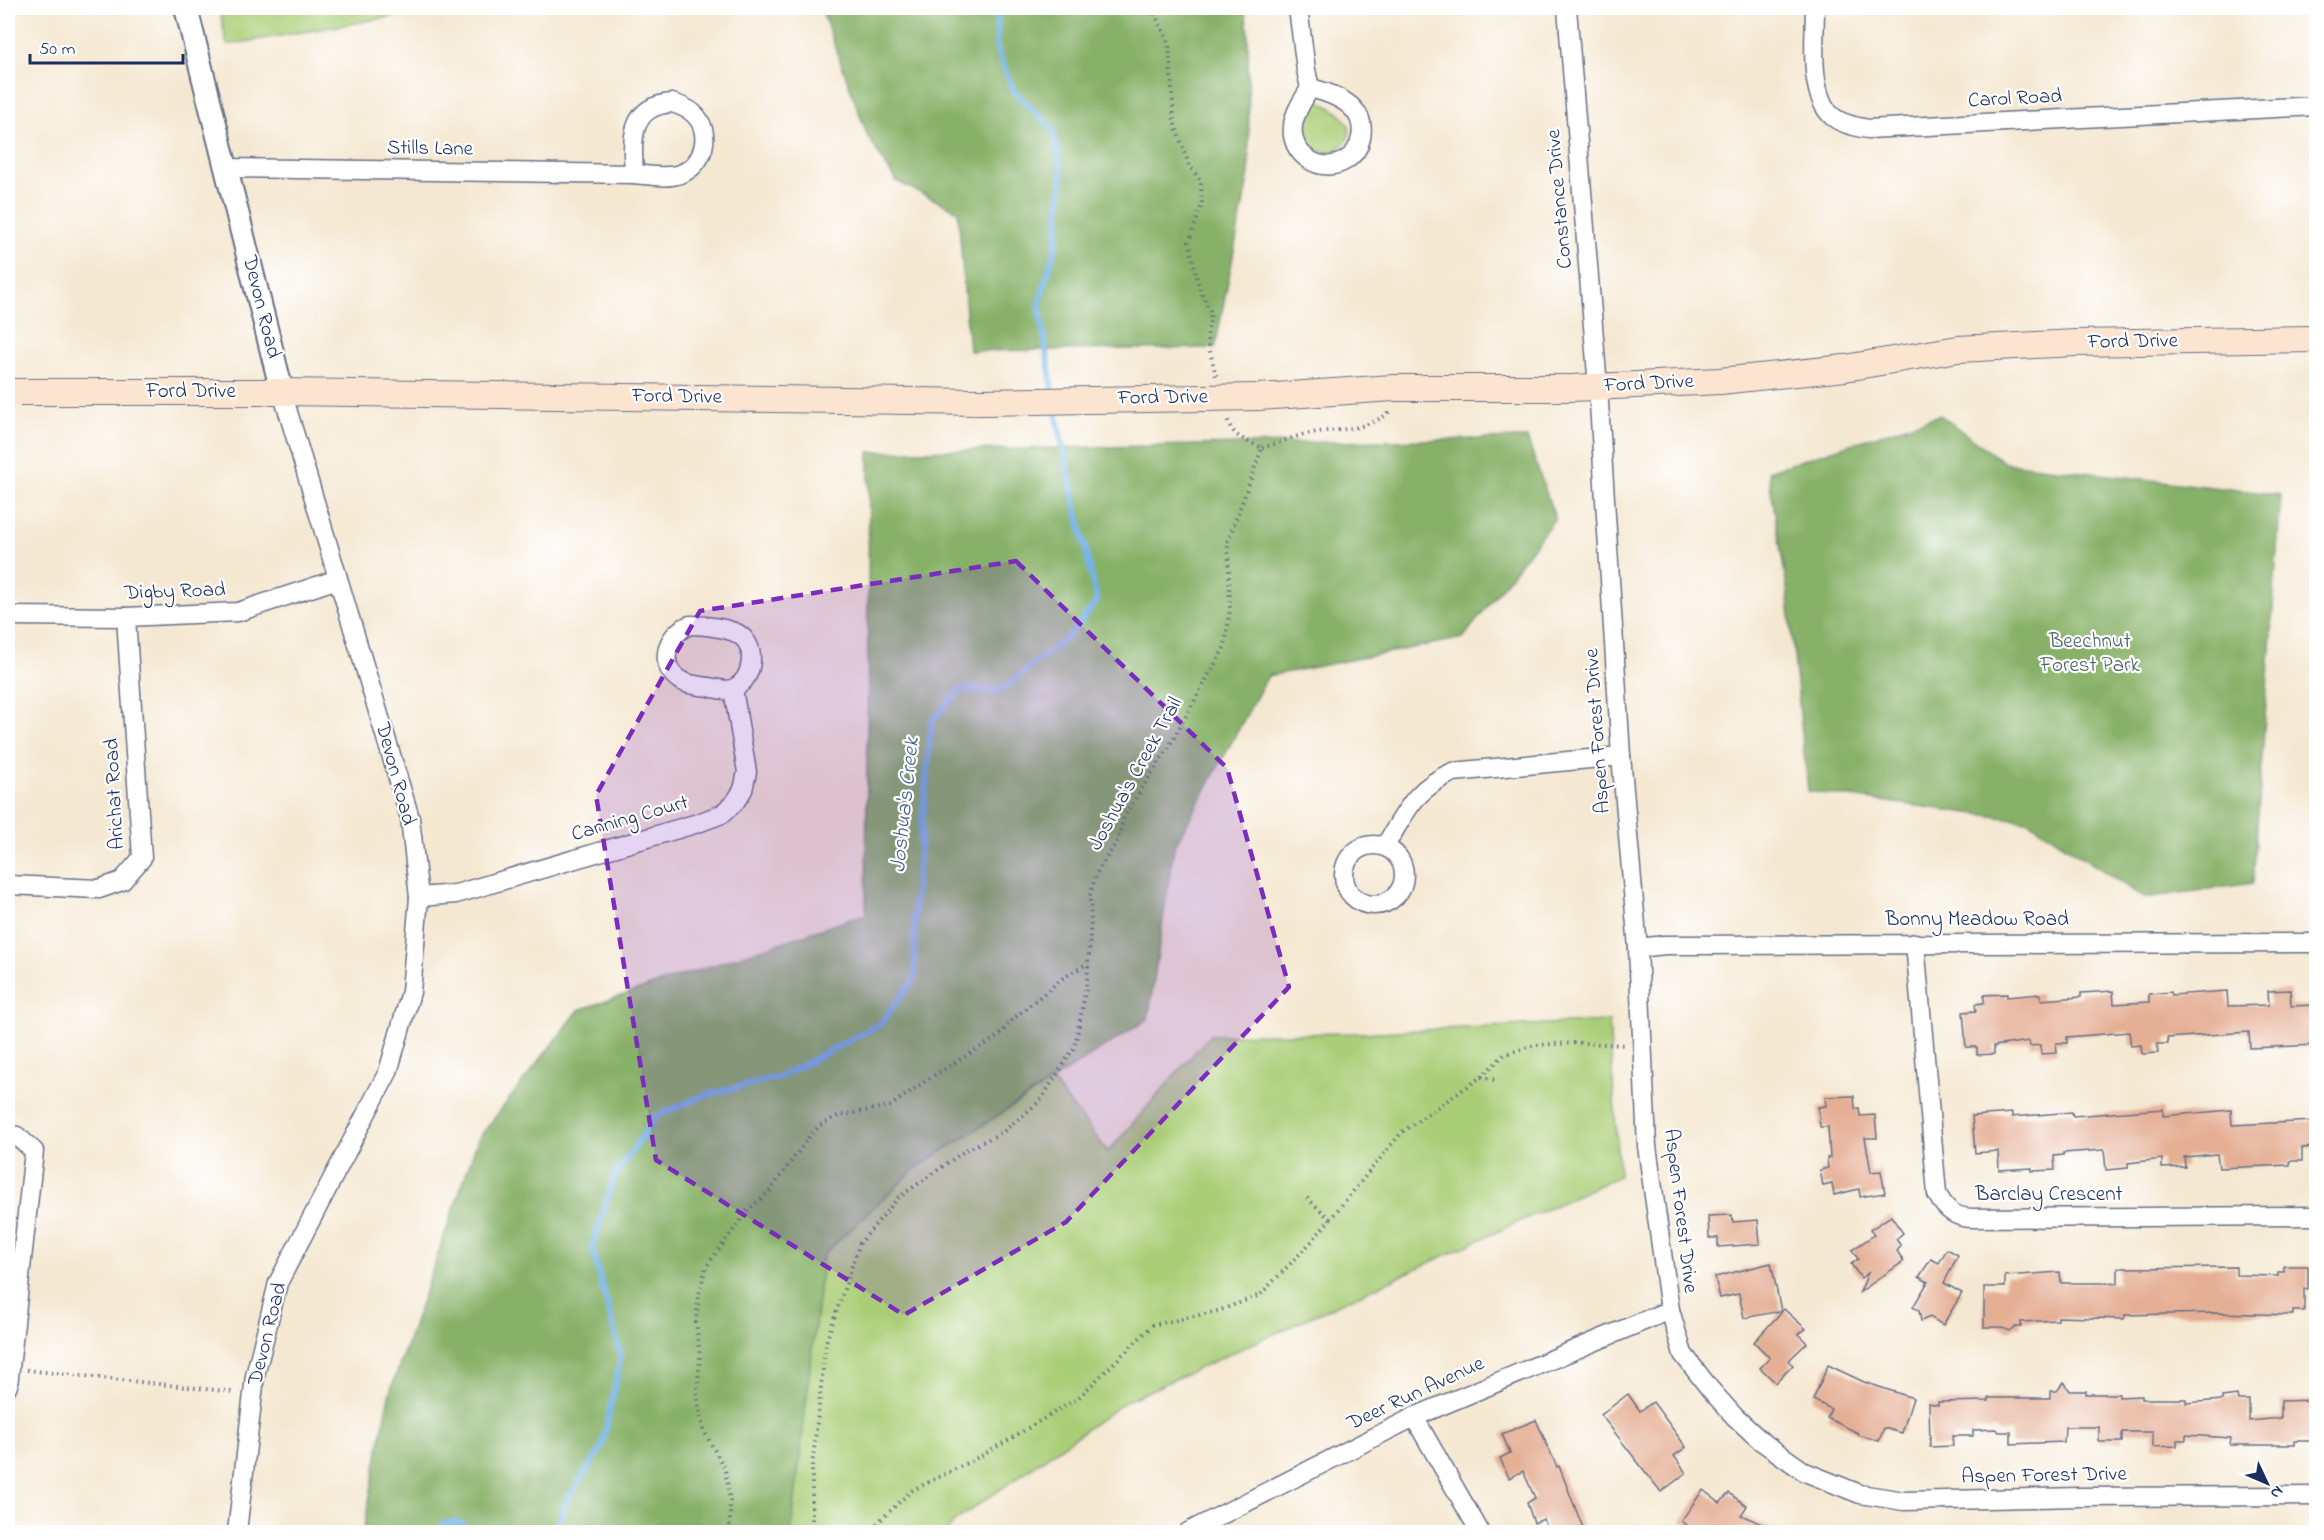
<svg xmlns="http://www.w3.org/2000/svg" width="2324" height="1540" viewBox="0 0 2324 1540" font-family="'Indie Flower',sans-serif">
<rect width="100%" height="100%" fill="#fff"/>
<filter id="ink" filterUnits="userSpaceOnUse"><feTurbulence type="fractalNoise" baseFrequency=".0167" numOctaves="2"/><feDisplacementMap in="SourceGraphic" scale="12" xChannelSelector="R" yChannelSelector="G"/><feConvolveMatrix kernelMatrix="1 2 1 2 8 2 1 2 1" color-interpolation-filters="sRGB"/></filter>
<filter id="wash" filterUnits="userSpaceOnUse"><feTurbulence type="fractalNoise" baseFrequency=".008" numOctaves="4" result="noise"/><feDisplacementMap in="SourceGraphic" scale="24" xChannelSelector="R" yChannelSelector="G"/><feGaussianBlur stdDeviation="1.35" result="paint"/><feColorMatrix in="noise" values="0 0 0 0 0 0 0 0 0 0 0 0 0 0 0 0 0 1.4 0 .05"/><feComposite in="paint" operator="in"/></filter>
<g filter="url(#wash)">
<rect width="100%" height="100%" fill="#f5e8d2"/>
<g fill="#aace77" stroke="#627e6a" stroke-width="1.5">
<path d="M219 8H443L227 45Z"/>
<path d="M1318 101C1336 109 1366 128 1339 148 1322 161 1298 144 1303 124 1305 119 1309 116 1310 111 1313 105 1312 104 1318 101Z"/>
<path d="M1609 1021 1619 1176 1125 1402 954 1522 946 1532H791L823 1255 916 1168 1052 1081 1108 1152 1210 1035 1358 1033Z"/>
</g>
<g fill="#87b168" stroke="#517063" stroke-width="1.5">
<path d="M821 8H1245L1248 32 1249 174 1215 348 969 351 958 211 896 181 868 137Z"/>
<path d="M1940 415 2005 463 2281 495 2253 883 2144 898 2028 821 1808 791 1787 588 1768 471Z"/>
<path d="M1527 438 1555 518 1463 638 1268 676 1174 847 1148 1019 916 1168 823 1255 791 1532H363L389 1395 478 1139 579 1010 866 914 869 452Z"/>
</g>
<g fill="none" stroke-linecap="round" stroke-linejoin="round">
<g stroke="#72b2e6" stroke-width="6">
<path d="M998 8 996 46 1013 90 1053 129 1062 176 1057 242 1039 304 1053 394"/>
<path d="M435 1532C445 1517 462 1521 473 1532"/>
<path d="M555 1532 567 1500 602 1447 621 1356 592 1248 614 1177 656 1116 706 1095 782 1076 880 1024 915 978 914 907 932 721 961 689 1000 691 1069 636 1097 601 1061 439 1055 407"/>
</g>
</g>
<g id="blocks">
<g fill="#e5af94">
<path d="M2290 990 2291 1006 2316 1005V1045L2250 1048 2249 1032 2167 1038 2168 1044H2157L2158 1053 2142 1054 2141 1045 2131 1046 2129 1032 2067 1037V1043H2056L2057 1053 2041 1054 2040 1045 2030 1046 2029 1041 1994 1046V1054L1977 1055V1047H1966L1963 1012 1976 1011 1975 1004 1984 1003V995L2007 994V997L2040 994 2041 1000 2081 997V993L2113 991 2114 1004 2149 1002V994L2171 992 2172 995 2227 991 2228 1006 2269 1005 2268 991Z"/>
<path d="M1854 1096 1855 1109 1859 1108 1860 1116 1875 1115 1877 1138H1865L1871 1172 1881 1171 1885 1193 1860 1197 1859 1189 1834 1195 1832 1184 1823 1186 1820 1170 1828 1168 1827 1158H1830L1828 1127H1820L1818 1107 1826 1106 1825 1097Z"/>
<path d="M2163 1109V1116L2231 1110 2232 1125 2316 1121V1147L2302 1148V1161H2290V1165L2219 1168 2217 1154 2184 1157 2185 1167 2162 1168V1159L2128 1163V1168L2106 1170 2104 1150 2063 1153V1155L2054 1156 2055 1170 2032 1171V1168L1999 1170 1998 1151 1975 1153 1972 1116 2012 1113V1117L2072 1112 2073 1116Z"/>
<path d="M1732 1215 1733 1222 1758 1220 1760 1244 1718 1247V1238H1709L1708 1216Z"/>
<path d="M1891 1216 1903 1233 1896 1239 1901 1246 1897 1251 1904 1261 1860 1292 1868 1273 1861 1278 1851 1264 1858 1259 1852 1250 1874 1235 1870 1230Z"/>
<path d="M1947 1249 1958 1255 1944 1283 1962 1293 1943 1325 1930 1317 1921 1321 1919 1311 1913 1307 1928 1282 1919 1277 1931 1259 1939 1263Z"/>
<path d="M1771 1263 1781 1311 1744 1318 1739 1294 1720 1298 1715 1277Z"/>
<path d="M2284 1266H2308V1289H2304V1311H2293V1315L2216 1313 2125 1315 2124 1319 2058 1317V1320L2021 1322V1327H2015L2010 1331 2000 1327H1984V1287H2005V1276L2060 1272 2061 1283H2118V1268L2236 1267V1275L2278 1276V1272H2284Z"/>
<path d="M1784 1309 1806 1329 1798 1334 1807 1343 1788 1361 1793 1365 1776 1383 1760 1368 1770 1358 1754 1342Z"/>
<path d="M1828 1365 1864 1382 1913 1398 1902 1433 1884 1428 1879 1441 1858 1435V1433L1827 1418 1831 1409 1813 1400Z"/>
<path d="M2064 1382 2070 1391H2086V1394H2119V1397L2142 1396V1399H2186V1403L2222 1400V1397L2237 1395 2238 1400H2249V1421L2281 1418V1401L2314 1400 2315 1441H2295V1445H2230L2231 1438 2186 1435V1440H2177V1446L2153 1447V1432H2122V1442H2099V1427H2065L2064 1442 2011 1444V1432H1999L1996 1429 1973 1430V1436H1952L1953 1446 1930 1447 1929 1403 1938 1405V1402L1989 1401V1398H2050V1391H2057Z"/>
<path d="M1628 1394 1640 1411 1653 1402 1686 1447 1674 1456 1686 1473 1661 1492 1601 1415Z"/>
<path d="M1536 1420 1557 1467 1559 1466 1585 1533H1549L1544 1519 1534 1523 1527 1503 1535 1498 1523 1471 1509 1478 1500 1458 1510 1453 1502 1434Z"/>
<path d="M1703 1490 1720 1503 1729 1493 1747 1506 1741 1515 1782 1533H1697L1681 1521Z"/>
</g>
</g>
</g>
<g filter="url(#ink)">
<use href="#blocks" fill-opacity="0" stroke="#677087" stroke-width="1.5"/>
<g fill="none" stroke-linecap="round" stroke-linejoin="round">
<g stroke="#677087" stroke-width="21">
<g id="minor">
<path d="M1298 8 1306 70 1310 88"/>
<path d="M1567 8 1598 387 1621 756 1638 948 1647 1146 1670 1310 1683 1354 1710 1389 1735 1417 1761 1441 1805 1472 1860 1494 1904 1501 2079 1497 2316 1496"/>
<path d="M1815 8C1815 39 1808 94 1832 116 1841 124 1856 127 1868 129L2316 106"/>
<path d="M1310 88C1335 94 1367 106 1361 138 1359 147 1354 155 1346 160 1321 176 1289 154 1293 126 1294 112 1304 99 1310 88Z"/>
<path d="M672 103C679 105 687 108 693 113 713 131 705 165 680 174 666 179 649 175 634 174 632 140 629 106 672 103Z"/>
<path d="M226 168 634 174"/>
<path d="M8 616 126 617 238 612 338 579"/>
<path d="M690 625C702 625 730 628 740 635 758 648 753 681 732 689 725 691 717 689 709 687 699 686 687 685 678 679 657 663 668 632 690 625Z"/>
<circle cx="1374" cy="875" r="30"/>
<path d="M1385 846C1406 812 1414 789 1453 772L1621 756"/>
<path d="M8 885 99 889 122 881 142 858 126 617"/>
<path d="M419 897 456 894 698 823 722 814 735 802 743 790 747 772 733 689"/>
<path d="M1915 943 1937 1194C1945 1209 1955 1218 1972 1218L2316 1216"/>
<path d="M1638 948 1665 945 2316 943"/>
<path d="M8 1134 17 1136 34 1151 8 1386"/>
<path d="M1414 1417 1480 1532"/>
<path d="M237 1532 255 1376 278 1283 388 1072 411 992 419 897 410 818 282 392"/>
<path d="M1188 1532 1414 1417 1670 1310"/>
</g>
</g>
<g stroke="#677087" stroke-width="26">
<path id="tertiary" d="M186 8 282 392"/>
</g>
<g stroke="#677087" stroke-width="28">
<g id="secondary">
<path d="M8 392H282L982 402"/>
<path d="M1258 397 1393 388H1572L1720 381 1845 368 1958 349 2076 343 2316 339"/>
</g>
</g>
<g stroke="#677087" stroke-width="4" stroke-dasharray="1.5 4.5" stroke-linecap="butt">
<path d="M1152 8 1169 44 1174 122 1189 165 1201 181 1202 204 1189 242 1199 287 1211 313 1207 339 1216 376"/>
<path d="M1262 448C1278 443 1295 436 1311 433 1343 428 1359 432 1388 414L1389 409"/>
<path d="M1481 1077 1496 1080"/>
<path d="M1307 1198 1330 1219"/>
<path d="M27 1370 234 1392"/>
<path d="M730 1532V1501L725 1469 703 1429 697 1396 700 1357 696 1322 699 1294 706 1267 748 1210 769 1192 809 1137 820 1125 838 1116 890 1106 933 1076 999 1036 1013 1019 1063 978 1088 963"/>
<path d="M812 1532V1467L826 1342 860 1243 898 1198 966 1150 1003 1132 1040 1101 1075 1046 1087 982 1091 920 1090 896 1096 874 1118 840 1124 816 1167 750 1225 646 1230 608 1228 541 1262 448C1245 440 1232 437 1227 418"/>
<path d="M868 1532 911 1491 985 1454 1078 1398 1153 1325 1218 1311 1260 1295 1312 1241 1402 1132 1481 1077 1505 1054 1535 1045 1579 1043 1626 1045"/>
</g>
<use href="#minor" stroke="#fff" stroke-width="18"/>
<use href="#tertiary" stroke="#fff" stroke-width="22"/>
<use href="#secondary" stroke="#fce5d0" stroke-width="26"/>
<g stroke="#677087" stroke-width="28" stroke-linecap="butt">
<path id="secondary-bridge" d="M982 402 1258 397"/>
</g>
<use href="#secondary-bridge" stroke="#fce5d0" stroke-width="26"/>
</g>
</g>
<path fill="#7b2cbf" fill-opacity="0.2" stroke="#7b2cbf" stroke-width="4.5" stroke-dasharray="12 8" stroke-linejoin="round" d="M1016 561 1227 768 1289 987 1066 1222 904 1315 656 1160 596 795 700 611Z"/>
<g text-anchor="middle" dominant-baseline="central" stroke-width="4.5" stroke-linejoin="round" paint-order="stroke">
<g font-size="21" fill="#1b2f5e" stroke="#fff">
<text transform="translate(2015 99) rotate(-3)">Carol Road</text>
<text transform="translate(430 149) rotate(1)">Stills Lane</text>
<text transform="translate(1560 199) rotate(-95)">Constance Drive</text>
<text transform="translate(261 307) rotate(76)">Devon Road</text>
<text transform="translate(2133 342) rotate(-1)">Ford Drive</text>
<text transform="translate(1649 384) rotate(-3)">Ford Drive</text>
<text x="191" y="392">Ford Drive</text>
<text transform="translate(677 397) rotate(1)">Ford Drive</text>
<text transform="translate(1163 398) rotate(-1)">Ford Drive</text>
<text transform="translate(175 592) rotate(-2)">Digby Road</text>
<text transform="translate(1598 731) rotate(-94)">Aspen Forest Drive</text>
<text transform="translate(395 774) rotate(75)">Devon Road</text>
<text transform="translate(1136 774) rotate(-61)">Joshua's Creek Trail</text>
<text transform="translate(115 794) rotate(-93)">Arichat Road</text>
<text transform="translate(630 819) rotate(-16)">Canning Court</text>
<text x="1977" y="920">Bonny Meadow Road</text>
<text x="2049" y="1195">Barclay Crescent</text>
<text transform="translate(1680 1211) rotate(83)">Aspen Forest Drive</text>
<text transform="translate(268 1334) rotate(-76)">Devon Road</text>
<text transform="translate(1416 1394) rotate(-25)">Deer Run Avenue</text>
<text transform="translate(2044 1476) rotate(-1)">Aspen Forest Drive</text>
</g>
<g font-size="21" fill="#465f66" stroke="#fff">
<text x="2090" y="642">Beechnut<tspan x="2090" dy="24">Forest Park</tspan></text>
</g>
<g font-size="22" font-style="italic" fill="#395d8e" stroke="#fff">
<text transform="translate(906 805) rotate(-84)">Joshua's Creek</text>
</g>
</g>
<rect width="2324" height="1540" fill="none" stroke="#fff" stroke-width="30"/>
<g transform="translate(2267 1483) rotate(134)" stroke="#ffffff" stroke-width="4.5" paint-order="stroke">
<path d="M0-4.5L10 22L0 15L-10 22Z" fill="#1b2f5e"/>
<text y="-9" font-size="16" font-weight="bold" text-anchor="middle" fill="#1b2f5e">N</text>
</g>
<path d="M30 54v9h153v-9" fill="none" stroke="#1b2f5e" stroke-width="3"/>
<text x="39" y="54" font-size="18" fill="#1b2f5e" stroke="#ffffff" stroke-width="4.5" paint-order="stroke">50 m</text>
</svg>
